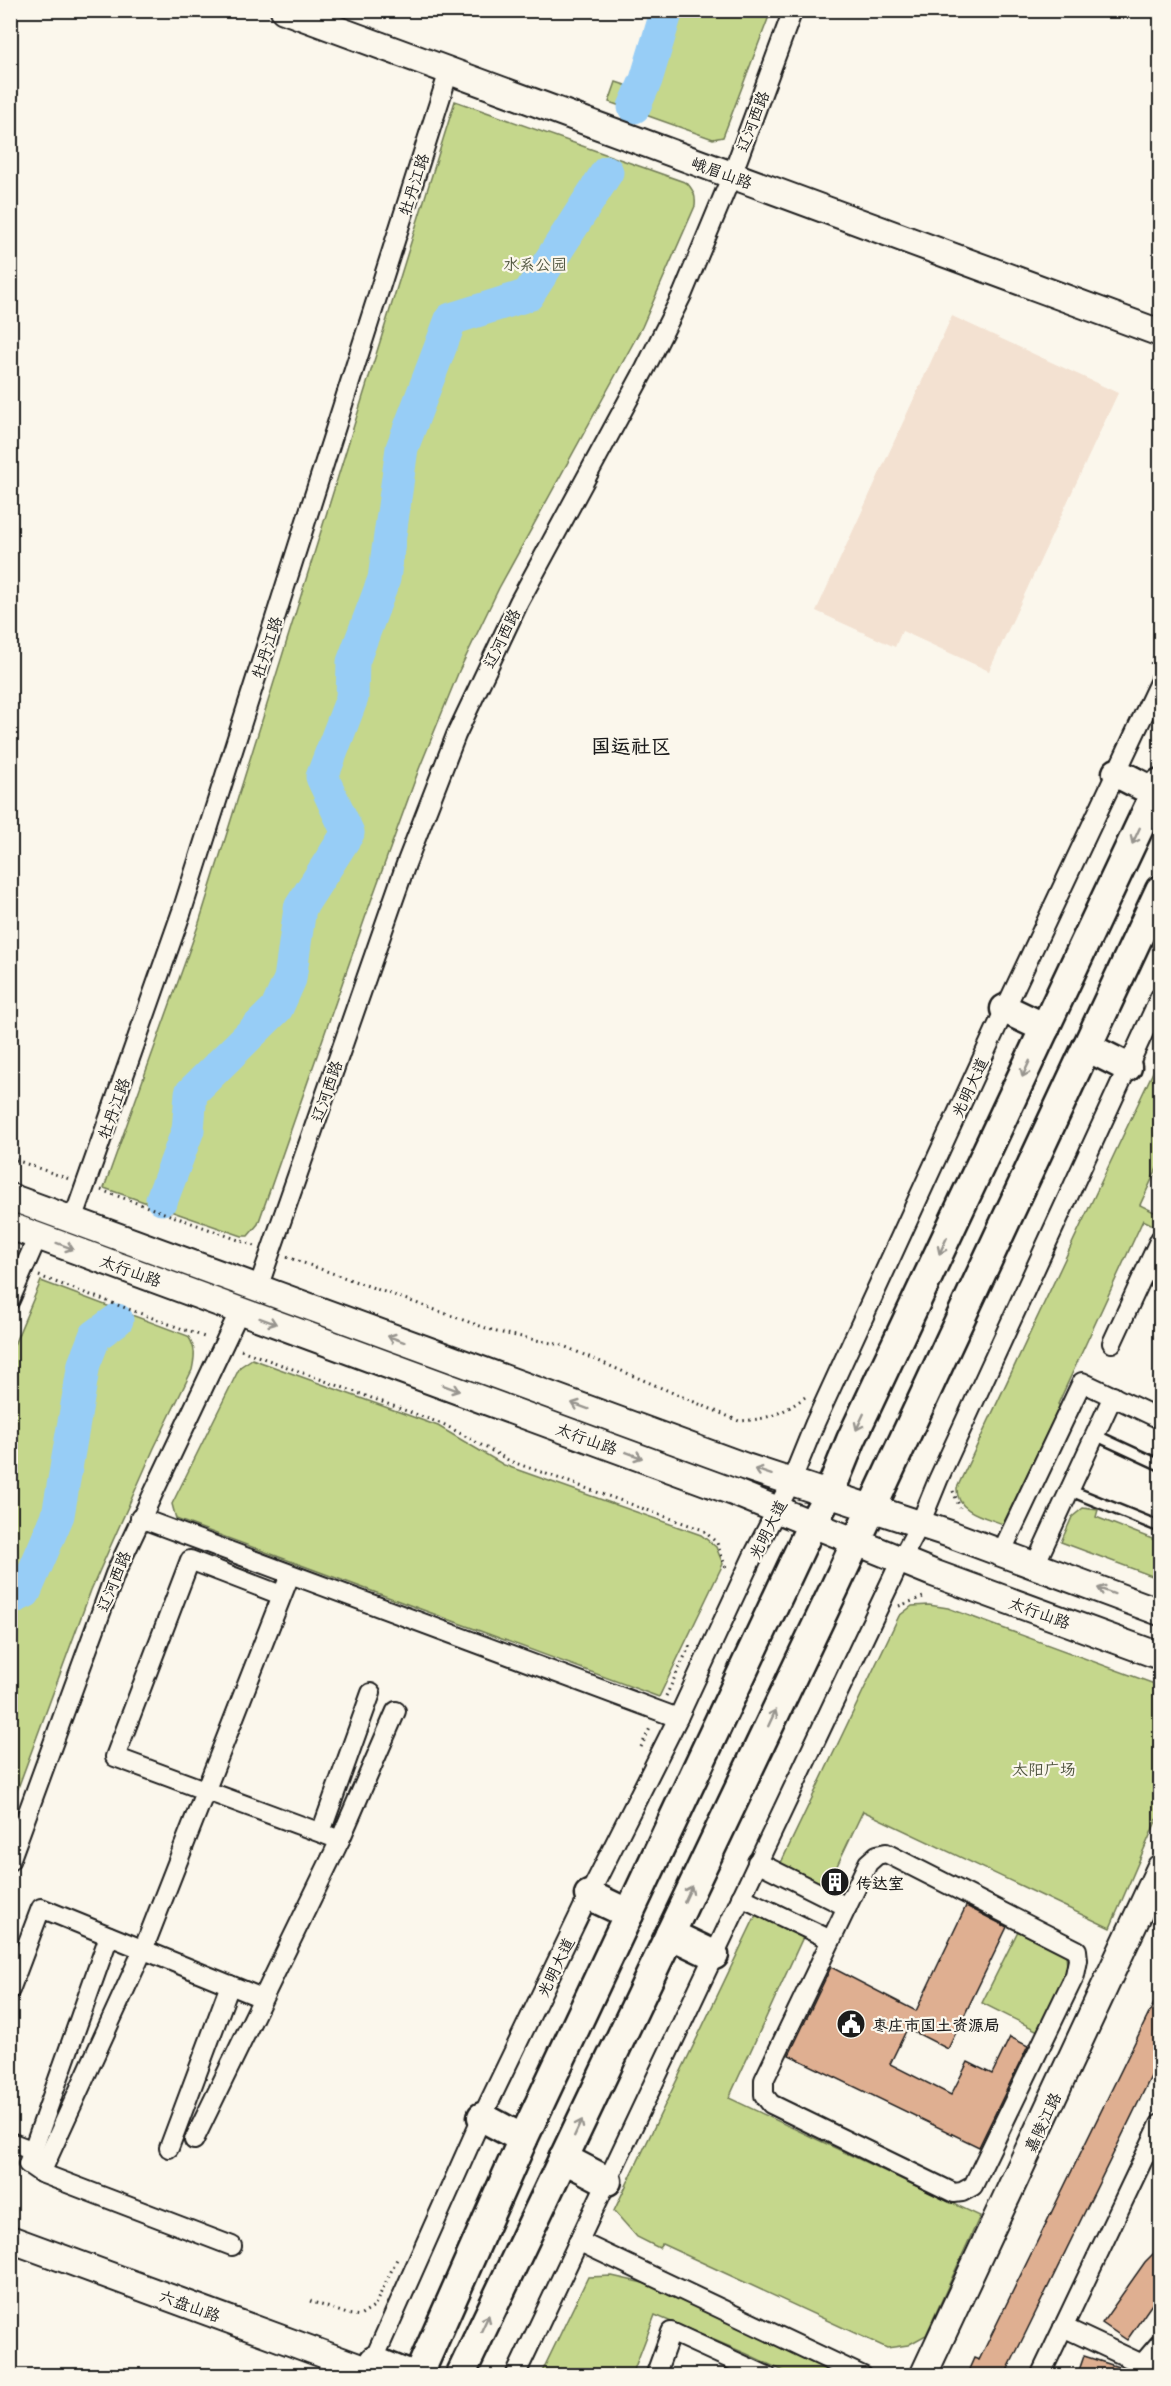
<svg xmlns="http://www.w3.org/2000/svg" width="1171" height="2386" viewBox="0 0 1171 2386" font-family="Mali,'LXGW WenKai TC',sans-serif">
<rect width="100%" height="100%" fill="#fbf7ec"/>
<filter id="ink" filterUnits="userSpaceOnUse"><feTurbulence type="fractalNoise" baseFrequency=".0167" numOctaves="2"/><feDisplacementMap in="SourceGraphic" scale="12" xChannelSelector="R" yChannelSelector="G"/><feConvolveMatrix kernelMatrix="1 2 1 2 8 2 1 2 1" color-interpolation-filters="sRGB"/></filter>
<g filter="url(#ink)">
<path fill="#f3e1d1" d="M952 316 1118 393 989 671 902 631 895 647 816 611Z"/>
<g fill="#c5d78c" stroke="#707a54" stroke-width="1.5">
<path d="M655 11H771L723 137 713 139 609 102 616 82 631 87Z"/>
<path d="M455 101 687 183C694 191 696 196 695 206L642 327 499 588 459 671 419 769 371 901 258 1224 248 1236H242L104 1188 198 926Z"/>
<path d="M1160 1057V1162L1140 1205 1160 1215 1157 1227 1143 1220 1058 1404 1060 1406 1003 1524C985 1517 956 1512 957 1488Z"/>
<path d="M41 1281 188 1336C196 1348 195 1356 192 1370L154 1448 91 1590 11 1807V1352Z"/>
<path d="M252 1359 438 1426 504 1465 701 1535 716 1547 723 1564 659 1697 176 1519 172 1504 240 1367Z"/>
<path d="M1083 1508 1098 1510 1096 1517 1160 1542V1579L1061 1542 1072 1517Z"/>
<path d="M929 1605 948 1608 1160 1686V1812L1110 1928 863 1811 825 1891 778 1869 899 1616 912 1606Z"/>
<path d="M756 1915 803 1937 729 2098 980 2216 926 2335 908 2345 887 2348 662 2244 659 2248 637 2237 614 2211Z"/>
<path d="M1018 1931 1066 1955 1067 1966 1065 1975 1038 2031 982 2003Z"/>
<path d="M612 2276 665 2288 859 2375H792L747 2354 655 2315 632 2375 540 2376 588 2277Z"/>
</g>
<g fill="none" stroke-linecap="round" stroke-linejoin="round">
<g stroke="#97cdf6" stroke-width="33">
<path d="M634 107 646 80 667 10"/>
<path d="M162 1199 188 1130 191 1093 277 1008 290 979 300 908 348 833 322 777 352 698 353 662 384 579 402 448 451 319 528 295 607 172"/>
<path d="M10 1599 25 1592 58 1515 84 1364 95 1336 117 1320"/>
</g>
</g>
<g fill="#dfaf91" stroke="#1c1c1c" stroke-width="1.5">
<path d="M966 1906 1007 1927 948 2049 909 2029 906 2031 890 2064 951 2095 968 2062 992 2074 1010 2037 1028 2046 979 2147 789 2055 831 1967 916 2011Z"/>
<path d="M1161 1989V2056L1006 2373 1011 2376H966L974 2358 979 2360Z"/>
<path d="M1161 2246V2291L1127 2340 1102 2323 1145 2262Z"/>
<path d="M1084 2356 1131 2371 1135 2373 1134 2376H1077Z"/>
</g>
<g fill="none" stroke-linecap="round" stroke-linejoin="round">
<g stroke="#1c1c1c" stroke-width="14">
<g id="lane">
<path d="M1095 1435 1160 1465"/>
<path d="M1069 1490 1160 1527"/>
</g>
</g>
<g stroke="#1c1c1c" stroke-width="22">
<g id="street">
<path d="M73 1220 182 911 449 71"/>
<path d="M258 1288 406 864 456 735 519 602 645 369 683 293 732 175 793 10"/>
<path d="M10 1300 38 1236"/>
<path d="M1112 1343 1160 1239"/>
<path d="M140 1518 678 1718"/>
<path d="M1001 1553 1082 1382 1160 1419"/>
<path d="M1035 1565 1113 1396"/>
<path d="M281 1595 190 1560 115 1757 340 1840"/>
<path d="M321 1832 371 1693"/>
<path d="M886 1853 1077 1950 1078 1960 1075 1975 973 2186 962 2192 954 2193 771 2104 764 2095V2080L868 1863 877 1855Z"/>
<path d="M10 1861 115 1574 240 1310"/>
<path d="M757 1862 847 1907"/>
<path d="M741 1897 831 1940"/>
<path d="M109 1936 28 2164 41 2173 232 2246"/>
<path d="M10 1990 41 1908 262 1998"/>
<path d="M194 2140 340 1840 396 1711"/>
<path d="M10 2142 31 2150"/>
<path d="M169 2148 230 1985"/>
<path d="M41 2173 143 1950 290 1575"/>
<path d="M578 2241 863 2376"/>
<path d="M1063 2327 1142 2364 1153 2376"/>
<path d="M1142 2364 1160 2343"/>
<path d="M370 2368 482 2117 589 1895 678 1718 753 1556 791 1482 815 1423 1005 1009 1160 680"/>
<path d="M515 2376 901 1560 920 1524 938 1480 1160 997"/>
<path d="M655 2376 671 2332 767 2376"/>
<path d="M1040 2376 1160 2124"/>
</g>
</g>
<g stroke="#1c1c1c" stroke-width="30">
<g id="secondary">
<path d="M284 10 1160 333"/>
<path d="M10 1197 746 1467 950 1534 1160 1612"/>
<path d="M10 1226 736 1493 933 1573 1160 1656"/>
<path d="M10 2239 369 2371"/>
<path d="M923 2376 1160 1868"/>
</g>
</g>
<g stroke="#1c1c1c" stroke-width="33">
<g id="primary">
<path d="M1117 773 1156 793"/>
<path d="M1005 1009 1045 1028"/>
<path d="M1087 1047 1127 1067"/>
<path d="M589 1895 629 1914"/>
<path d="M670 1934 714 1955"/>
<path d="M482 2117 523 2139"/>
<path d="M563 2158 607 2181"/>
<path d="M374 2361 411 2376"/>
<path d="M418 2376 523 2139 812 1524 829 1494 851 1440 1160 783"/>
<path d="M460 2376 836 1585 1160 890"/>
</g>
</g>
<g stroke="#1c1c1c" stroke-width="3" stroke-dasharray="1.5 4.5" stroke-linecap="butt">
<path d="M1151 664 1160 644"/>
<path d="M10 1158 69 1179"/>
<path d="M101 1190 255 1246"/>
<path d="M287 1257 497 1332 561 1345 739 1421C770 1419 782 1414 808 1395"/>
<path d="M39 1276 207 1338"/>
<path d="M241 1350 445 1425 510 1461 703 1530 717 1543 726 1568"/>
<path d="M953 1491 960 1508"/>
<path d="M899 1606 923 1597"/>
<path d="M666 1696 690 1645"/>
<path d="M641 1747 651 1726"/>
<path d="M310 2301 347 2314 360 2316 374 2307 397 2259"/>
</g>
<use href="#lane" stroke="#fbf7ec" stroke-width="9"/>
<use href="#street" stroke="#fbf7ec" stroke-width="18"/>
<use href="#secondary" stroke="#fbf7ec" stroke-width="26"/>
<use href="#primary" stroke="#fbf7ec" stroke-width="28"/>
</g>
<defs><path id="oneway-shaft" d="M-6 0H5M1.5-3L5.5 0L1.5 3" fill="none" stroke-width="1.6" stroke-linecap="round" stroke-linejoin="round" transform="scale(1.5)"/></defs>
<g stroke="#97948e">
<use href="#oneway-shaft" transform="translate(1136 836) rotate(115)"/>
<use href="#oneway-shaft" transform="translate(1026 1069) rotate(115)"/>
<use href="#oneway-shaft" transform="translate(65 1246) rotate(20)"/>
<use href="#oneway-shaft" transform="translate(943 1246) rotate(115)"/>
<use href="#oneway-shaft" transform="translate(268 1321) rotate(20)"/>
<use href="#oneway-shaft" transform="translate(396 1339) rotate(-160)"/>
<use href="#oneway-shaft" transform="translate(451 1388) rotate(20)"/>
<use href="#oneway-shaft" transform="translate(580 1406) rotate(-160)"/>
<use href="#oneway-shaft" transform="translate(860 1422) rotate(115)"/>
<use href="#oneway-shaft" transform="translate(634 1455) rotate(20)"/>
<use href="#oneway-shaft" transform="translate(763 1472) rotate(-162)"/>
<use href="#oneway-shaft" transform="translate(1106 1591) rotate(-160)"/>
<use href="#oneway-shaft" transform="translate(772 1718) rotate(-65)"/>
<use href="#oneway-shaft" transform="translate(688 1894) rotate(-65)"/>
<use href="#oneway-shaft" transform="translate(578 2128) rotate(-65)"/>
<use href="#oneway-shaft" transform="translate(485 2323) rotate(-65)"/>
</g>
</g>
<defs>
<g id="building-disc" transform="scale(1.5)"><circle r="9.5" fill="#1c1c1c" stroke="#fbf7ec"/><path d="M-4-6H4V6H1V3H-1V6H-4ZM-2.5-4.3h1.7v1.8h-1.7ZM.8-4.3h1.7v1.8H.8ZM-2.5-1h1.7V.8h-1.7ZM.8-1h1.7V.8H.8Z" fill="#fff"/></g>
<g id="civic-disc" transform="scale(1.5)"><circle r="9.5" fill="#1c1c1c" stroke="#fbf7ec"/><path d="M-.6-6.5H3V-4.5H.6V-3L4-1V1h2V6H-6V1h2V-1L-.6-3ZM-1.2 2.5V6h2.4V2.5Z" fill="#fff"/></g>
</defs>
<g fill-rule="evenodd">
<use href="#building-disc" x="835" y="1882"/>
<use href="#civic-disc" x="851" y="2024"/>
</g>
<g text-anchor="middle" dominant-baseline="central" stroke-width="4.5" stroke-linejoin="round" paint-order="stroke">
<g font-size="16" fill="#1c1c1c" stroke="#fbf7ec">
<text transform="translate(752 121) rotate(-69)">辽河西路</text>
<text transform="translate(722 172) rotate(20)">峨眉山路</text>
<text transform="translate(413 184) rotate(-72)">牡丹江路</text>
<text transform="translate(501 638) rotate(-64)">辽河西路</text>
<text transform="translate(266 647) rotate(-72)">牡丹江路</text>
<text transform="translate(969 1087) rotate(-65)">光明大道</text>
<text transform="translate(326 1091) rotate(-71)">辽河西路</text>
<text transform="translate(113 1108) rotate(-70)">牡丹江路</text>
<text transform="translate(131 1270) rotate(20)">太行山路</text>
<text transform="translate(587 1438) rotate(20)">太行山路</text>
<text transform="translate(767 1529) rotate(-63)">光明大道</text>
<text transform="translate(113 1581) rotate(-68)">辽河西路</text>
<text transform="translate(1040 1612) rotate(20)">太行山路</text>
<text transform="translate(555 1967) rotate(-64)">光明大道</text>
<text transform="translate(1042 2122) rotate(-65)">嘉陵江路</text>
<text transform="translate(190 2305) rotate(20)">六盘山路</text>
</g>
<g font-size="16" fill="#4f543e" stroke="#fbf7ec">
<text x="535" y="263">水系公园</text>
<text x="1044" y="1768">太阳广场</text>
</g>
<g font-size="16" font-weight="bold" fill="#1c1c1c" stroke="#fbf7ec" text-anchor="start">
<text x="856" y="1882">传达室</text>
<text x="872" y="2024">枣庄市国土资源局</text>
</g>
<g font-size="20" font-weight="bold" fill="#1c1c1c" stroke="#fbf7ec">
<text x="631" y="745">国运社区</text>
</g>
</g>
<rect width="1171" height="2386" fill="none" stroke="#fbf7ec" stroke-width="36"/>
<rect x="18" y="18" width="1135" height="2350" fill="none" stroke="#1c1c1c" stroke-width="2" filter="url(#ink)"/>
</svg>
